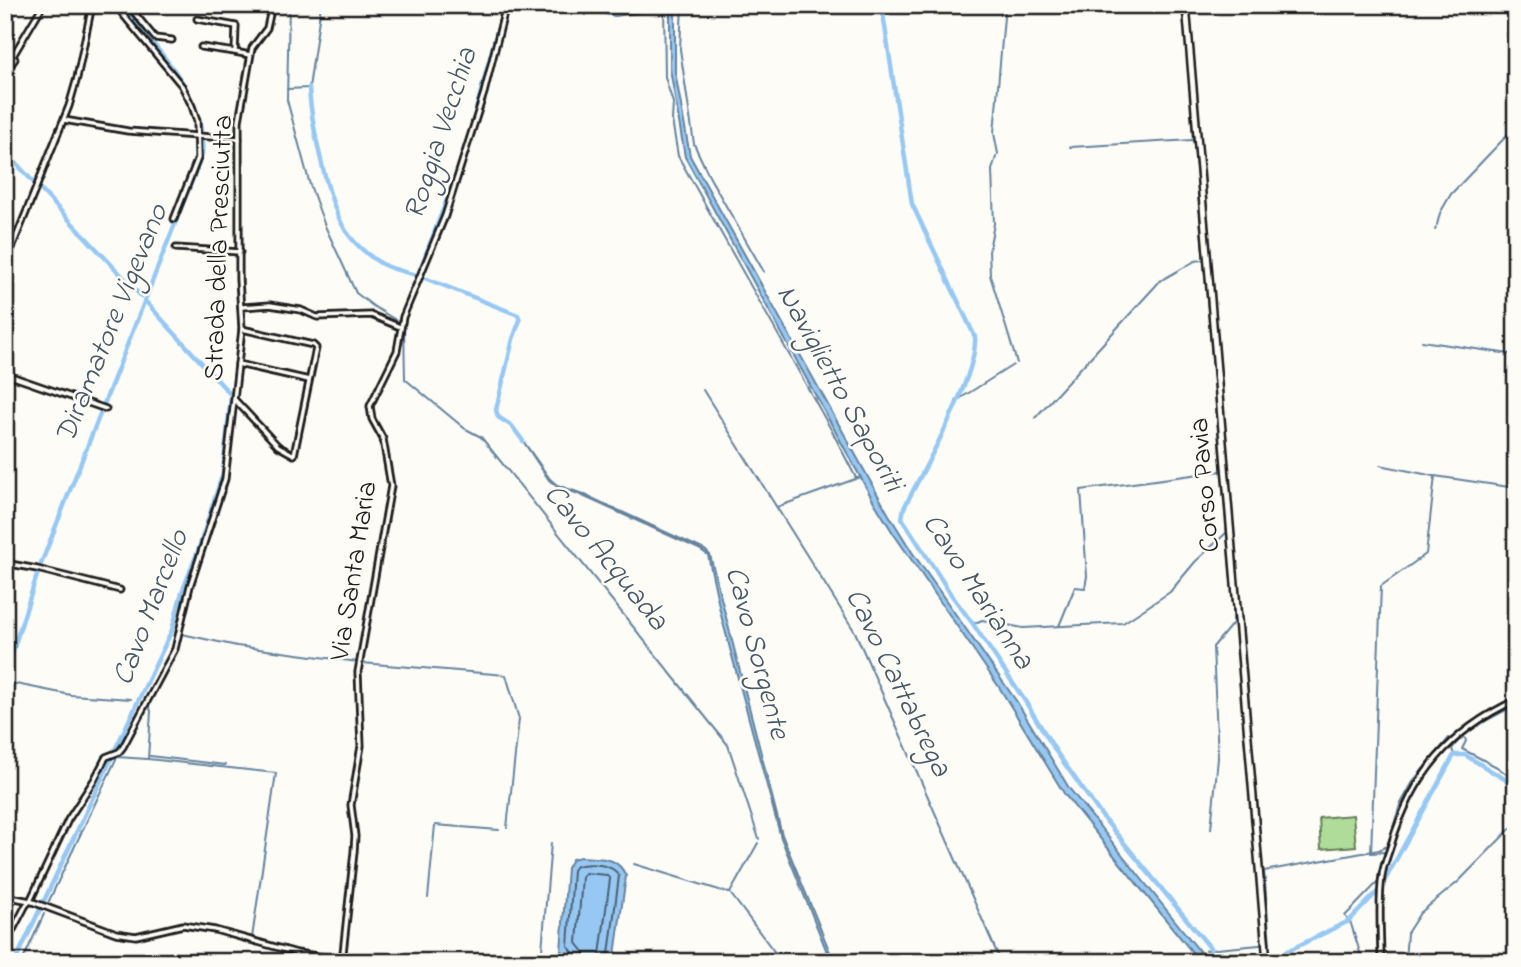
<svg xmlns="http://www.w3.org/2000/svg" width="1521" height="967" viewBox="0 0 1521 967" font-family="'Indie Flower',sans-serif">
<rect width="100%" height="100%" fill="#fdfcf7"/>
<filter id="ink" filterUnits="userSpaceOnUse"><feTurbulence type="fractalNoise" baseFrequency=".0143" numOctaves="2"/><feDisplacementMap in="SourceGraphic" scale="14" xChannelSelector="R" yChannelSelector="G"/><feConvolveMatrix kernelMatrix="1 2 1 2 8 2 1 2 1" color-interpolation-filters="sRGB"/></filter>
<g filter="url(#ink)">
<path fill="#b0dc9a" stroke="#667c5b" stroke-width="2" d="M1353 815 1356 846 1321 849 1319 818Z"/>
<g fill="#96c8f3" stroke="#65839d" stroke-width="2">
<path d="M670 5H675V72L690 156 889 515 912 552 1017 702 1069 788 1208 962H1200L1065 795 999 687 893 533 874 502 685 157 670 69Z"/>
<path d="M521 438 550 479 557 485 583 494 705 550 710 555 782 835 834 962H831L781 838 721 615 708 555 699 549 576 493 559 488 549 480Z"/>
<path d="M580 857C600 859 617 855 626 876L614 962H576L561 951 567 868 572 859Z"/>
</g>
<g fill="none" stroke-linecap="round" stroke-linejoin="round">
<g stroke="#4d6172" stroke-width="2">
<path d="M577 962 576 956 568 946 573 870 576 866C589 863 613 863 619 876L608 962"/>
<path d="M586 962 585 953 577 943 582 877 585 873 607 875 610 879 599 962"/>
</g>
<g stroke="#65839d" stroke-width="2">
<path d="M289 5 287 100 310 185 325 226 356 293 373 306 399 322"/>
<path d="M664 5 665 77 673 103 672 120 678 156 833 433 856 478"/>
<path d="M682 5 680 49 694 144 710 178 764 272"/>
<path d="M1182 5V13"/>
<path d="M587 10 615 16 662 9"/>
<path d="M586 15 588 5"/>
<path d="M287 89 309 88 321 5"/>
<path d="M1191 111 1193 141"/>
<path d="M1194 144 1233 604V623L1213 647 1218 758 1211 829"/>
<path d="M1070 147 1193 140"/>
<path d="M998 154 994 133 1005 5"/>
<path d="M996 157 992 170 994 224 989 250 990 275 1017 363"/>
<path d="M1437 225 1440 213 1451 194 1516 126"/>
<path d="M1435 230 1436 228"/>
<path d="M404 325 405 379 464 428 481 437 728 745 759 839"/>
<path d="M1422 341 1516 355"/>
<path d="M703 390 855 632 1001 962"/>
<path d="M956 401 1013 365"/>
<path d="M1035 418 1160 281 1195 261 1202 260"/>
<path d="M1380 465 1434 476"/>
<path d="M777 507 861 477"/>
<path d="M973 624 982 620 1023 628 1123 623 1170 592 1195 562 1226 533"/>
<path d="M1059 626 1075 587 1085 588 1087 576 1081 490 1222 471"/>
<path d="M182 634 237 646 358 662"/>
<path d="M362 663 506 675 519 719 507 828"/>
<path d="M6 682 71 695 131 699"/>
<path d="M149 707 151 711 148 759 276 773 252 938"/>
<path d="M1465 738 1466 741 1462 749 1497 767 1516 781"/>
<path d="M1454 755 1452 749C1465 729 1495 716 1516 705"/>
<path d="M150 756 225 765"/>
<path d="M758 843 730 893 782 962"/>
<path d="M634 864 729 893"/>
<path d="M428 898 435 825 499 830"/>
<path d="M47 905 117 757 147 759"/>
<path d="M251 942 300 957 337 962"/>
<path d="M1206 950 1270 944 1264 871 1379 850 1387 846 1400 805 1414 780 1449 738 1455 744"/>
<path d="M22 962 44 914"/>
<path d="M541 962 551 843"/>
<path d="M1363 962 1351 924 1345 916 1377 883 1385 852 1371 853 1381 586 1426 554 1435 476 1516 488"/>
<path d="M1405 962 1407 933 1420 913 1458 882 1516 823"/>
<path d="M1507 962 1510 944 1516 931"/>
<path d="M1512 962 1516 944"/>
</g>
<g stroke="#96c8f3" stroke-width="4.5">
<path d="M885 5 883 12 884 20 912 204 975 337C978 376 923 470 904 508L902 518 950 593 973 624 1025 701 1057 753 1101 815 1216 955 1224 958 1257 962"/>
<path d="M309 88C311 122 327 198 343 226 351 241 368 256 382 264 393 270 407 272 419 276"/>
<path d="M468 140 504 5"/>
<path d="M5 151 37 186"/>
<path d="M39 188 141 296"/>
<path d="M418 275 459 168"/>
<path d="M422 277 518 315 520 320 513 339 496 410 498 417 512 426 523 441"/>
<path d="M147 303 231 395 223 473"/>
<path d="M5 675 39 569 202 155C207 93 156 50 120 5"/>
<path d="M114 752 172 630 182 592 198 551 222 476"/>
<path d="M1267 961 1349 921 1380 889 1454 755H1465L1516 786"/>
<path d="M15 962 112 757"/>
</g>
<g stroke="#1c1c1c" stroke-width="9">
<g id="street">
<path d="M115 5 182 86 192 106 197 121 198 158 174 219"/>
<path d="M128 5 155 38 172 40"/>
<path d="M197 19 236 26 235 52 250 55"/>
<path d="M201 47 235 52"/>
<path d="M5 53 15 59 5 73"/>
<path d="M14 54 43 5"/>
<path d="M64 120 128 131 239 139"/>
<path d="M176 248 240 252"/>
<path d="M5 265 69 106 77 78 92 5"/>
<path d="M242 307 270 305 301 310 317 317 371 315 400 327"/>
<path d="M238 364 309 380"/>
<path d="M5 374 106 409"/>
<path d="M235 400 278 446 294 455 316 348 313 345 242 329"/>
<path d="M5 563 37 569 120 590"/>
<path d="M5 896 30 901 116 933 136 936 183 925 215 930 297 953 357 962"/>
<path d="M5 945 26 905 30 901 68 820 94 780 106 757 119 752 123 747 175 649 190 586 225 479 242 329 239 279V121L252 48 267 28 272 5"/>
<path d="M342 962 354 852 355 836 351 805 361 746 358 672 391 486 383 439 372 419 370 406 397 351 403 317 445 216 484 93 506 5"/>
<path d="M1381 962C1381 935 1378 902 1382 876 1383 866 1388 855 1391 845 1412 776 1449 731 1516 700"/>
</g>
</g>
<g stroke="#1c1c1c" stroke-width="10">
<path id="secondary" d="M1186 5 1267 962"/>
</g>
<use href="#street" stroke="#fdfcf7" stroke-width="3.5"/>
<use href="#secondary" stroke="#fdfcf7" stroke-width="5"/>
</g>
</g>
<g text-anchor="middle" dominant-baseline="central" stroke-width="5" stroke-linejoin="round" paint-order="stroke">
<g font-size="28" fill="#1c1c1c" stroke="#fdfcf7">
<text transform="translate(220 248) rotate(-88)">Strada della Presciutta</text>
<text transform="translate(1206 485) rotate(-95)">Corso Pavia</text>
<text transform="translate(355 571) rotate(-81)">Via Santa Maria</text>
</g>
<g font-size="30" font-style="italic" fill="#475867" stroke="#fdfcf7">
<text transform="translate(442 134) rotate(-72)">Roggia Vecchia</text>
<text transform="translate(113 324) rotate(-68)">Diramatore Vigevano</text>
<text transform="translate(839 389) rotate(61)">Naviglietto Saporiti</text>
<text transform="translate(605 558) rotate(51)">Cavo Acquada</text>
<text transform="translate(977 592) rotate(57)">Cavo Marianna</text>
<text transform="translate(152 608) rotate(-69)">Cavo Marcello</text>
<text transform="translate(756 653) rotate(75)">Cavo Sorgente</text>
<text transform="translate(897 683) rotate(64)">Cavo Cattabrega</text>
</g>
</g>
<rect width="1521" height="967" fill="none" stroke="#fdfcf7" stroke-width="28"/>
<rect x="14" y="14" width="1493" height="939" fill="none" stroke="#1c1c1c" stroke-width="2.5" filter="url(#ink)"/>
</svg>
